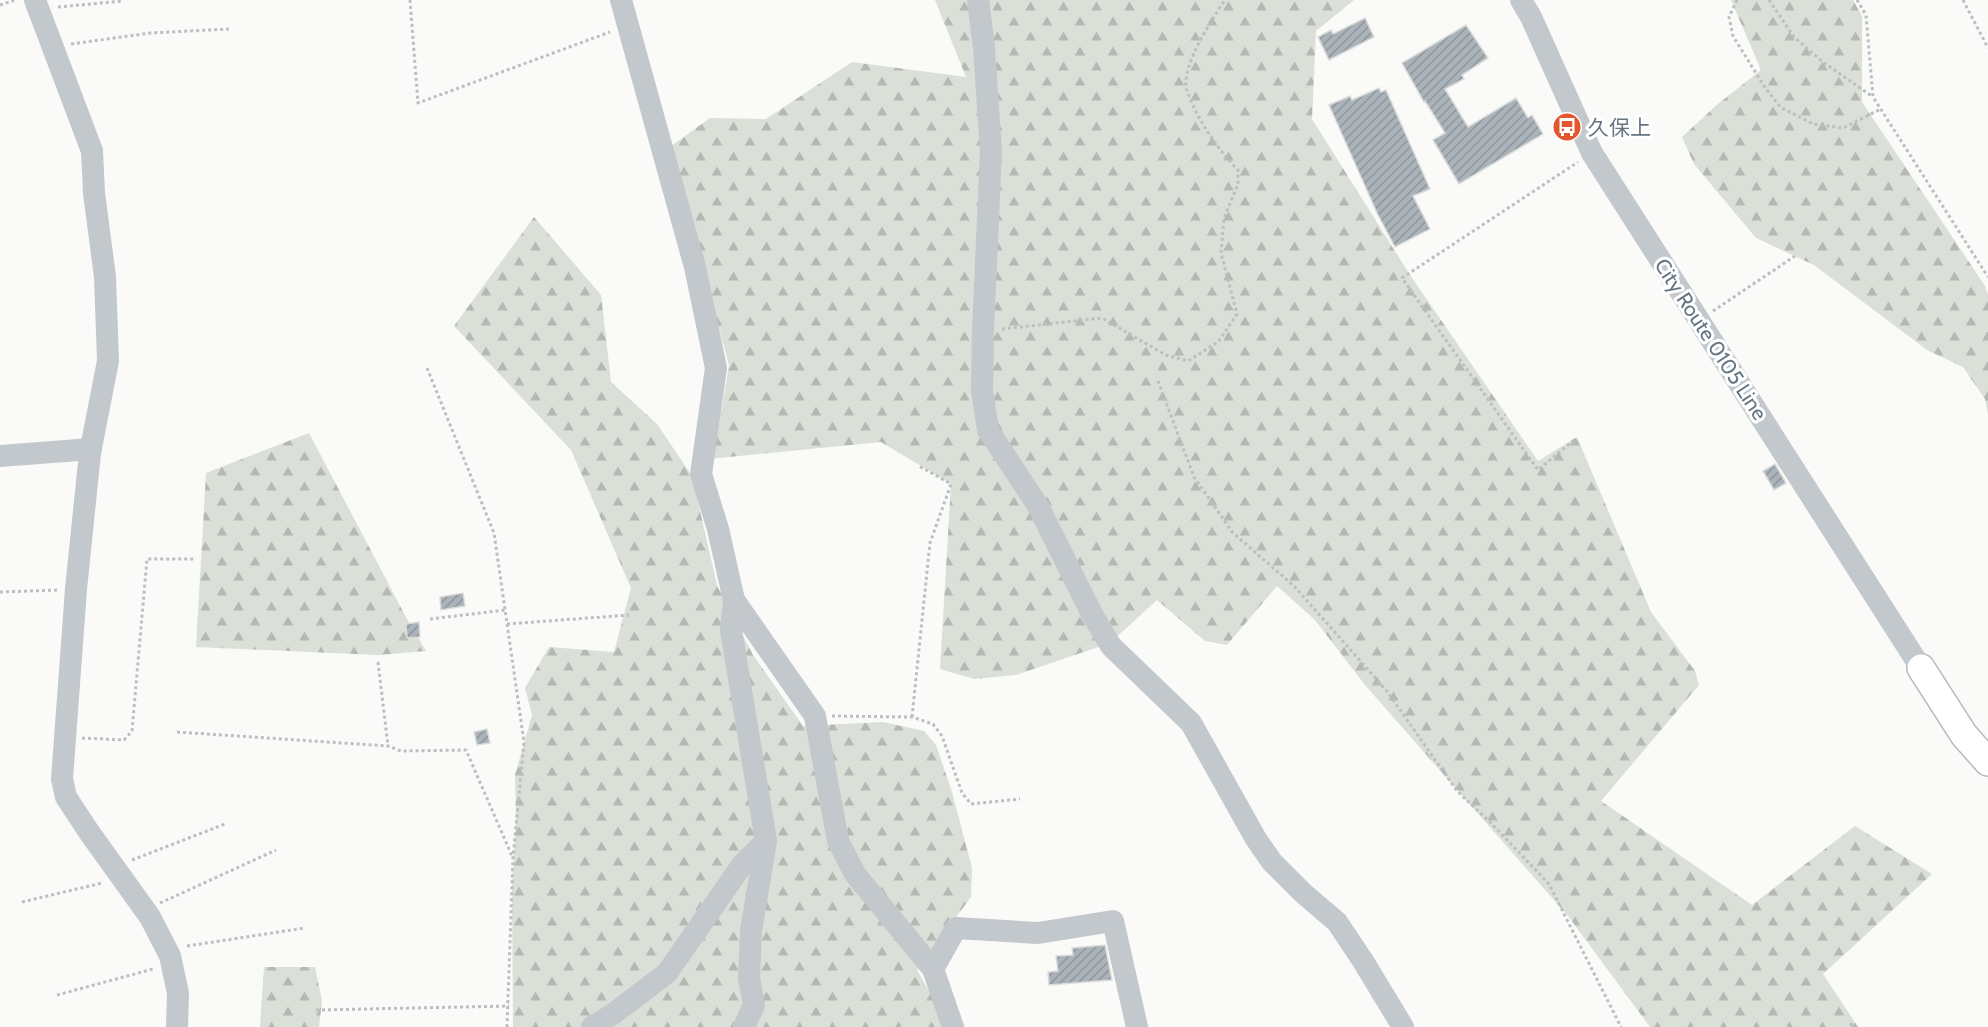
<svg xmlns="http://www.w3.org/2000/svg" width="1988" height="1027" viewBox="0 0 1988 1027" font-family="Cabin,'Noto Sans JP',sans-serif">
<defs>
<pattern id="forest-firs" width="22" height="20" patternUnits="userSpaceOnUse" patternTransform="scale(1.5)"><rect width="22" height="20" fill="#dadfd7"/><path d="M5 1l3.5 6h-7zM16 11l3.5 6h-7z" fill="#b4b9b4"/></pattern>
<pattern id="building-hatch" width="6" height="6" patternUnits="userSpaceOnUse" patternTransform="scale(1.5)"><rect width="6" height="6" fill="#aab3b9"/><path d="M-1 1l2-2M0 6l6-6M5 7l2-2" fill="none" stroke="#8e969c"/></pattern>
</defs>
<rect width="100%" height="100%" fill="#fafaf8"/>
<g fill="url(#forest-firs)">
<path d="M935 0H1354L1316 31 1312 119 1410 275 1538 461 1577 437 1651 612 1695 671 1699 685 1601 801 1752 905 1855 826 1932 874 1823 974 1858 1027H1650L1568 916 1401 726 1365 685 1315 620 1277 586 1227 645 1205 641 1157 600 1110 643 1016 675 974 679 940 669 951 484 881 442 709 459 718 431 729 365 670 147 710 118 766 119 852 62 966 77Z"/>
<path d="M1731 0H1853L1862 16V102L1985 286 1988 295V414L1985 399 1963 367 1927 350 1814 265 1756 238 1694 164 1682 137 1719 103 1761 70Z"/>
<path d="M534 217 601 295 611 382 657 424 692 476 717 585 753 655 803 726 883 722 924 731 936 745 952 792 972 868 971 897 917 970 943 1015 945 1027H513L512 887 516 821 515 775 532 715 525 688 549 647 614 652 631 588 571 450 454 326Z"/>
<path d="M309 433 408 621 426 651 378 655 196 647 206 473Z"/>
<path d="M264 967H315L322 1001 319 1027H260Z"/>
</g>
<g fill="url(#building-hatch)" stroke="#dcdcda" stroke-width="1.5">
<path d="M1365 18 1374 37 1329 60 1318 37 1331 30 1333 34Z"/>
<path d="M1466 25 1488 58 1462 75 1464 79 1445 89 1468 127 1516 98 1528 118 1532 115 1543 134 1459 184 1433 140 1445 133 1425 101 1424 102 1402 63Z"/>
<path d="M1379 88 1381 92 1386 90 1430 189 1413 196 1430 229 1395 247 1377 213 1329 105 1350 96 1352 100Z"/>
<path d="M1775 464 1786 483 1774 490 1763 471Z"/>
<path d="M463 593 465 606 441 610 440 597Z"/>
<path d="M419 622 420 637 407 638 406 624Z"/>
<path d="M487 729 490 743 477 745 474 732Z"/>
<path d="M1105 945 1112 980 1049 985 1048 972 1058 971 1056 956 1073 955 1072 948Z"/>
</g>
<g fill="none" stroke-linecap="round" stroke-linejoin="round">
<g stroke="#b5babe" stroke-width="30">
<path id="major" d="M1921 668 1964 735 1988 762"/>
</g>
<g stroke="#bbbfc2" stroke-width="3" stroke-dasharray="3 3" stroke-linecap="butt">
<path d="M410 0 418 103 610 32"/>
<path d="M1737 0 1729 17 1733 36 1764 86 1780 107 1813 124 1843 128 1881 109"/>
<path d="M1769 0 1794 37 1823 62 1873 97"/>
<path d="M1857 0 1866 15 1873 97 1988 277"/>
<path d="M1963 0 1988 48"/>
<path d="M0 5 15 0"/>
<path d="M58 7 123 1"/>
<path d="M71 44 150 33 229 29"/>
<path d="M1713 311 1795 256"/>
<path d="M1002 329 1102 318 1166 355 1188 361 1218 342 1237 314 1221 253 1224 218 1238 184V170C1218 149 1203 128 1191 101 1190 97 1187 92 1186 88 1183 63 1211 21 1225 0"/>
<path d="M427 368 494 533 524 742 513 858 507 1027"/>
<path d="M1158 381 1194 477 1233 533 1294 586 1386 690 1457 791 1489 821 1549 884 1621 1027"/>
<path d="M1574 440 1538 470 1402 278 1578 162"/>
<path d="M0 592 58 590"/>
<path d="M430 619 505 610"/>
<path d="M507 624 629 615"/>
<path d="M378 662 388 746"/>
<path d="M832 716 912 717 933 724 942 736 962 793 971 804 1020 799"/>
<path d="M912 717 930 543 951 484 919 466"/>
<path d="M177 732 388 746 401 751 466 750 512 856"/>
<path d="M82 738 124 740 132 731 147 559H195"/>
<path d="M132 860 225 824"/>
<path d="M22 902 102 883"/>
<path d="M160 903 276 850"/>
<path d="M187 946 305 928"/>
<path d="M57 995 153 969"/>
<path d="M316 1010 509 1006"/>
<path d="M1850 1024 1857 1027"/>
</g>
<g stroke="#c3c8cc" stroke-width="22">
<path d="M35 0 92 151 94 193 105 277 108 361 90 453 76 589 62 779 66 797 89 832 150 917 170 956 178 993 177 1027"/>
<path d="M978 0 984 48 991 151 983 330 982 390 988 430 1038 506 1092 614 1111 646 1191 723 1256 839 1272 862 1303 893 1337 922 1363 961 1403 1027"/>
<path d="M1521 0 1531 17 1592 153 1921 668"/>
<path d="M0 456 91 449"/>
<path d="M734 600 815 716 838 841 855 874 933 969 953 1027"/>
<path d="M933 969 956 928 1038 933 1113 921 1137 1027"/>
<path d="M592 1027 613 1014 667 973 742 865 766 841 731 630 734 600 718 529 701 474 716 368 695 267 621 0"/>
<path d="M744 1027 754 1005 749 978 751 931 766 841"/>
</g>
<use href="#major" stroke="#fff" stroke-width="27"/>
</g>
<defs>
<g id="bus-disc" transform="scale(1.5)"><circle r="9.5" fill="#e4572e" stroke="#fff"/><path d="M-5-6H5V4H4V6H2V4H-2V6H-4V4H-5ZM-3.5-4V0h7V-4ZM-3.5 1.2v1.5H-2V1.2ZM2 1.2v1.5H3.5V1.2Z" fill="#fff"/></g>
</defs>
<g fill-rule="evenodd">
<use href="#bus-disc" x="1567" y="127"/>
</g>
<g text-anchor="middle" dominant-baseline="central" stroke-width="6" stroke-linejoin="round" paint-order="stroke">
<g font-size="21" fill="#657683" stroke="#fff" text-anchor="start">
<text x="1588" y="127">久保上</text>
</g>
<g font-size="21" fill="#657683" stroke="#fff">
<text transform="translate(1711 339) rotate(57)">City Route 0105 Line</text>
</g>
</g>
</svg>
